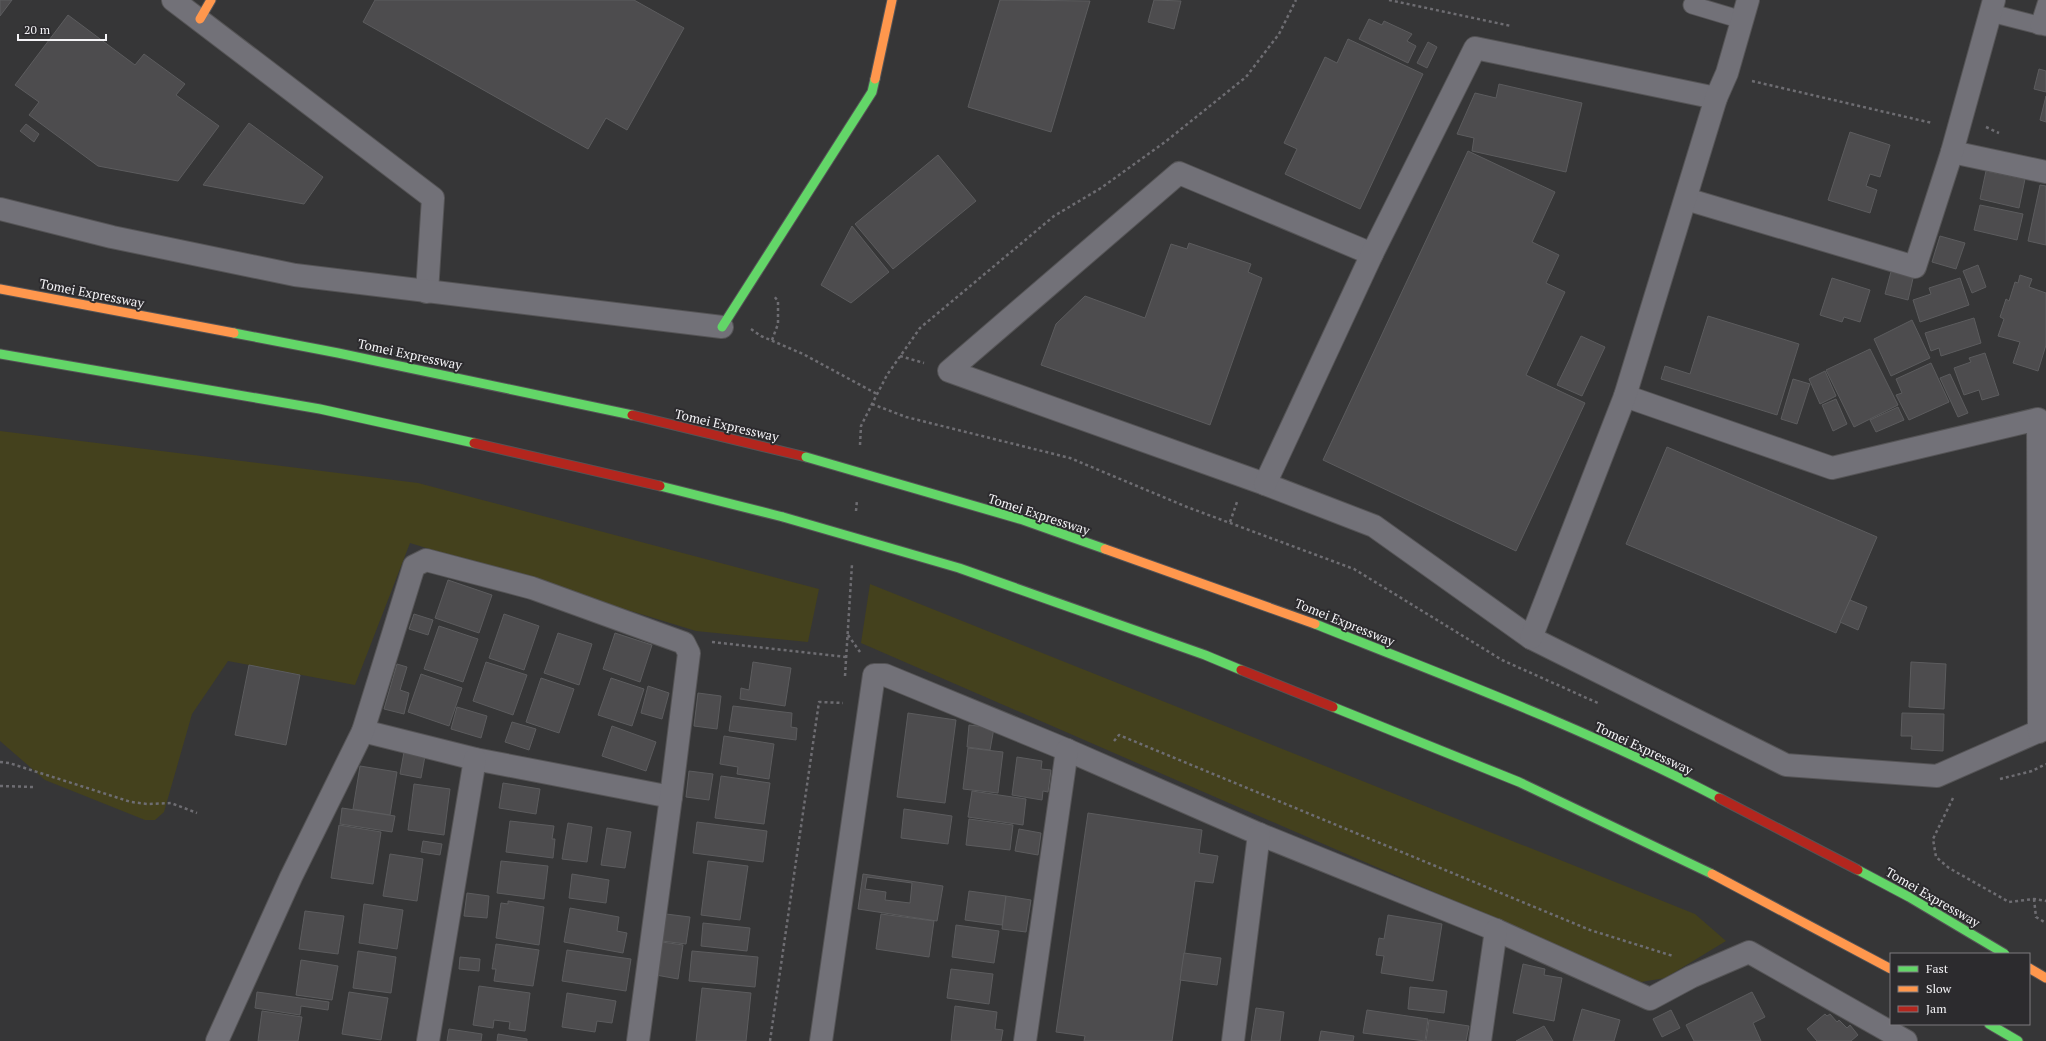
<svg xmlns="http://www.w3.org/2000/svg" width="2046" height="1041" viewBox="0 0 2046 1041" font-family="'PT Serif',serif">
<rect width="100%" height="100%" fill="#363637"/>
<g fill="#44411d">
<path d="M0 431 418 483 819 589 808 642 696 631 410 543 355 685 228 661 192 714 164 812 155 820H145L45 780 0 741Z"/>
<path d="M870 584 1695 914 1726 941 1665 978 1641 982 861 643Z"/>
</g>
<g fill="#4d4c4e" stroke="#5c5c5e" fill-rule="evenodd">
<path d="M0 0H12L0 16Z"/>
<path d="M375 0H634L684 28 627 130 606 118 588 149 363 22Z"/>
<path d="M1000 0 1090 1 1051 132 968 107Z"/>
<path d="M1154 0 1181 1 1174 29 1148 22Z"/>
<path d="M68 15 135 65 144 54 185 84 176 95 219 126 178 181 98 166 29 115 39 102 15 85Z"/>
<path d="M1369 19 1382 25 1384 21 1412 34 1407 41 1416 46 1408 63 1359 39Z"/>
<path d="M1348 39 1423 74 1360 209 1285 174 1297 149 1284 143 1325 57 1337 63Z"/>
<path d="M1428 42 1437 47 1427 68 1417 63Z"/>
<path d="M2039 69 2046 71V92L2034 89Z"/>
<path d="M1499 84 1582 103 1566 172 1472 151 1474 138 1457 134 1475 93 1496 98Z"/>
<path d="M2046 96V122L2040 120Z"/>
<path d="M249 123 323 177 304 204 203 185Z"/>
<path d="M26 124 39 134 34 142 20 131Z"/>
<path d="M1850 132 1890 145 1880 177 1870 174 1866 186 1877 190 1870 213 1828 200Z"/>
<path d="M1468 151 1555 192 1532 242 1559 255 1546 283 1565 292 1526 375 1585 403 1516 551 1323 460Z"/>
<path d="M938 155 976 201 893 269 855 224Z"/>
<path d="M1986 171 2025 179 2019 208 1980 199Z"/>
<path d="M2040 185 2046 186V245L2028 241Z"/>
<path d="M1980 205 2023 214 2017 240 1974 230Z"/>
<path d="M852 226 889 272 851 303 821 285Z"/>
<path d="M1940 236 1965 243 1956 269 1932 262Z"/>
<path d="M1189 243 1251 264 1248 272 1262 278 1210 425 1041 365 1056 324 1085 296 1145 318 1171 244 1187 249Z"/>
<path d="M1978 265 1986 287 1972 293 1963 271Z"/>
<path d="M1892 268 1914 274 1908 300 1885 294Z"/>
<path d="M2020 275 2032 279 2029 287 2046 293V345L2038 371 2013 363 2020 342 1998 336 2004 319 2000 317 2006 299 2009 301 2015 282 2018 283Z"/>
<path d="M1832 278 1870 290 1860 322 1844 317 1842 322 1820 315Z"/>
<path d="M1960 278 1969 305 1920 322 1913 300 1931 294 1929 288Z"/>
<path d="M1708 316 1799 344 1777 415 1661 379 1665 366 1690 374Z"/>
<path d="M1974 318 1981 343 1941 356 1939 348 1931 351 1925 333Z"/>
<path d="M1912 320 1930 358 1891 376 1874 339Z"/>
<path d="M1581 336 1605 347 1582 396 1557 385Z"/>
<path d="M1870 349 1898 405 1854 427 1826 370Z"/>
<path d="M1985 353 1999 395 1982 400 1979 390 1964 395 1954 368 1971 362 1969 358Z"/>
<path d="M1931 363 1949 402 1909 420 1896 395 1902 393 1896 379Z"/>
<path d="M1825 371 1836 396 1820 404 1809 379Z"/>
<path d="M1950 374 1968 413 1958 417 1940 378Z"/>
<path d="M1793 379 1810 384 1797 424 1781 419Z"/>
<path d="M1836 399 1847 424 1833 431 1822 405Z"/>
<path d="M1898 407 1904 420 1876 432 1870 420Z"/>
<path d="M1667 447 1877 537 1836 633 1626 544Z"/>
<path d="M448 580 492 595 479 633 435 618Z"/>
<path d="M1850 600 1867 607 1858 630 1840 622Z"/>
<path d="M414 614 433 620 428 635 409 629Z"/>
<path d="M504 614 539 626 524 670 489 658Z"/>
<path d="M439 626 478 639 463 682 424 669Z"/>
<path d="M558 633 592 644 579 685 544 673Z"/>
<path d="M615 633 652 645 640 682 603 669Z"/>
<path d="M486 662 527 675 513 715 473 701Z"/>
<path d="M753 662 791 668 785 706 740 699 741 688 749 690Z"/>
<path d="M1911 662 1946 664 1944 709 1909 707Z"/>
<path d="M397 664 407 667 400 690 409 693 404 714 384 709Z"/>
<path d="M249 665 300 675 286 745 235 735Z"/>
<path d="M421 674 462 688 449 726 408 712Z"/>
<path d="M541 678 574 689 559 733 526 722Z"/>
<path d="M611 678 644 689 632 726 598 715Z"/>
<path d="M648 686 669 693 662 719 641 713Z"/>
<path d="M698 693 721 696 717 729 694 726Z"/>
<path d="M733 706 792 713 791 727 797 728 796 740 729 731Z"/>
<path d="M457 707 487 716 481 738 451 729Z"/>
<path d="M908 713 956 720 945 803 897 797Z"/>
<path d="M1902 713 1944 714 1943 751 1911 749 1912 736H1901Z"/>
<path d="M512 722 536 729 529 750 505 742Z"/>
<path d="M969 725 994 728 990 750 967 747Z"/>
<path d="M612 726 656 742 646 771 602 756Z"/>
<path d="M724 736 774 744 769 779 737 774 738 767 720 764Z"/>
<path d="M968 748 1003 752 998 793 963 789Z"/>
<path d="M404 752 425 756 421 778 400 774Z"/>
<path d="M1017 757 1042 761 1041 769 1051 770 1048 792 1043 791 1042 800 1012 795Z"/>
<path d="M360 766 397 772 390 815 353 809Z"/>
<path d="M689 771 713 774 709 800 686 797Z"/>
<path d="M721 776 770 783 764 824 715 818Z"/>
<path d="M503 783 540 789 536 814 499 808Z"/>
<path d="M414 784 450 789 444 835 408 830Z"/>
<path d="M972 791 1026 799 1023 825 968 817Z"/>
<path d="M342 808 395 816 392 832 340 824Z"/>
<path d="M904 809 952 816 948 844 901 838Z"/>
<path d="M1088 813 1202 830 1199 853 1218 856 1213 883 1195 881 1172 1041H1084L1085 1036 1056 1032Z"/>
<path d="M969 819 1013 825 1010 850 966 845Z"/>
<path d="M510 821 554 826 552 839H555L553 858 506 852Z"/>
<path d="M697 822 767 831 763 862 693 853Z"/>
<path d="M568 823 592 827 587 862 562 859Z"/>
<path d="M339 825 381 832 373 884 331 878Z"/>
<path d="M607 828 631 832 625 868 601 865Z"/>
<path d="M1019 829 1041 833 1038 855 1015 851Z"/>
<path d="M423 841 442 844 440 855 421 852Z"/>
<path d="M390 854 423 859 417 901 383 896Z"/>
<path d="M501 861 548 866 544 899 497 893Z"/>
<path d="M708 861 748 866 740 920 701 915Z"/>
<path d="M572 874 609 880 606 903 569 898Z"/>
<path d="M863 874 943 886 937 921 858 909ZM867 877 912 883 910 903 885 900 886 892 865 889Z"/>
<path d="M969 891 1006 896 1002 925 965 920Z"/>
<path d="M467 893 489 896 487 918 464 916Z"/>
<path d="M1006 896 1031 900 1026 932 1002 929Z"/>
<path d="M508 901 544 907 539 945 496 938 501 903 508 904Z"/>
<path d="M364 904 403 910 397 949 359 943Z"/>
<path d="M570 908 619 917 617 931 627 933 623 953 564 942Z"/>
<path d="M305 911 344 916 338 954 299 949Z"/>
<path d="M666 914 690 917 686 944 662 941Z"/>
<path d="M881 914 934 921 929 957 876 949Z"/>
<path d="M1388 915 1442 924 1433 981 1381 973 1384 956 1376 955 1379 938 1384 939Z"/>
<path d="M703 923 750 928 747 951 701 946Z"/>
<path d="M956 925 999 931 994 963 952 957Z"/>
<path d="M662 942 683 945 678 979 656 975Z"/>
<path d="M496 944 539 950 533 986 494 981 496 969H492Z"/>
<path d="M567 950 631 959 626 991 562 981Z"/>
<path d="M358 951 396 957 391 993 353 988Z"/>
<path d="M692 951 758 957 755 987 689 981Z"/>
<path d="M1184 953 1221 958 1217 985 1180 980Z"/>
<path d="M460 957 480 959 479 971 459 969Z"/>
<path d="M301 960 338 966 332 1000 296 995Z"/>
<path d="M1523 964 1545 969 1544 975 1562 978 1554 1021 1513 1013Z"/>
<path d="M951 969 993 974 989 1004 947 998Z"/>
<path d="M479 986 530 993 525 1031 509 1029 510 1022 494 1020 493 1028 473 1025Z"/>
<path d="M1410 987 1447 991 1444 1013 1408 1009Z"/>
<path d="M702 988 751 993 746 1041H696Z"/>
<path d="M257 992 329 1002 328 1010 301 1006 300 1015 255 1008Z"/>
<path d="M349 992 388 998 381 1040 342 1034Z"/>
<path d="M1752 992 1765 1017 1753 1023 1761 1041H1694L1686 1025Z"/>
<path d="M567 993 616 1001 612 1023 597 1021 595 1032 562 1027Z"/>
<path d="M955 1006 997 1012 995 1029 1003 1030 1001 1041H951Z"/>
<path d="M1256 1008 1284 1012 1280 1041H1251Z"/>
<path d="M1582 1009 1620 1020 1614 1041H1573Z"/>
<path d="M1367 1010 1428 1019 1425 1041 1363 1033Z"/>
<path d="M1671 1010 1680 1028 1662 1037 1653 1019Z"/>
<path d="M262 1011 302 1017 298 1041H258Z"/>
<path d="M1825 1014 1827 1016 1830 1014 1837 1022 1839 1020 1847 1028 1850 1025 1858 1035 1851 1041H1817L1807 1029Z"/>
<path d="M1429 1020 1469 1026 1466 1041H1426Z"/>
<path d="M1544 1026 1553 1041H1516Z"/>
<path d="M449 1029 482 1034 481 1041H447Z"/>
<path d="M1321 1031 1354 1036 1353 1041H1319Z"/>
<path d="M498 1034 527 1039V1041H497Z"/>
</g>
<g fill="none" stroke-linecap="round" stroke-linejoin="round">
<g stroke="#555456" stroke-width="19">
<g id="lane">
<path d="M1692 5 1742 20"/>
<path d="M1991 13 2046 27"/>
<path d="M2039 26 2046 4"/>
</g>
</g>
<g stroke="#555456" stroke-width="24">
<g id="street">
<path d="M173 0 433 198 427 292"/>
<path d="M1952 152 2046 172"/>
<path d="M1686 199 1915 267 1952 152 1994 0"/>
<path d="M0 209 112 237 295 275 722 327"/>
<path d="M1372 254 1179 173 949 371 1265 484 1374 526 1531 638 1786 765 1937 776 2046 728"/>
<path d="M1625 396 1832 468 2038 419 2039 732"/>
<path d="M1265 484 1372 254 1475 48 1716 98"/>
<path d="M1531 638 1625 396 1716 98 1727 73 1748 0"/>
<path d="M363 731 475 759 671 797"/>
<path d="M217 1041 291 877 363 731 414 566 426 560 532 588 684 643 689 653 671 797 638 1041"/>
<path d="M428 1041 475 759"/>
<path d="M821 1041 874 675H885L1067 750 1259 834 1496 930 1650 999 1691 977 1749 952 1906 1041"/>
<path d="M1025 1041 1067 750"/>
<path d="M1233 1041 1259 834"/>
<path d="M1480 1041 1496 930"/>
</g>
</g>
<g stroke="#555456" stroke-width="11">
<g id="fast">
<path d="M722 327 872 92 875 79"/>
<path d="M234 333 338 353 632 415"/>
<path d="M0 354 320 409 474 443"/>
<path d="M660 486 783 517"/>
<path d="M1989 1024 2018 1041"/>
</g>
</g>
<g stroke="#555456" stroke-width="11">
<g id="slow">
<path d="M200 19 211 0"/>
<path d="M875 79 892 0"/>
<path d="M0 289 234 333"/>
<path d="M2029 968 2046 978"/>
</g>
</g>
<g stroke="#555456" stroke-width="11">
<g id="jam">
<path d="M632 415 806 457"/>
<path d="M474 443 660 486"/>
</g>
</g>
<g stroke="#6e6d72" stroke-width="2.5" stroke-dasharray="3 3" stroke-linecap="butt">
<path d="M1389 0 1511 26"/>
<path d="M1752 81 1932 123"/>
<path d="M1986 127 1999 133"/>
<path d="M751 329 761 336 803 354 877 394"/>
<path d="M772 340 778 324V301L773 295"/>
<path d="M900 356 924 363"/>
<path d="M872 404 906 417 1070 458 1187 507 1354 569 1502 660 1600 704"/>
<path d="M860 445 861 426 872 404 887 375 920 328 1054 216 1101 188 1165 142 1246 77 1279 34 1296 0"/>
<path d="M856 511 857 500"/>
<path d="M1230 522 1237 502"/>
<path d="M848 635 860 652"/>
<path d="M712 642 846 657"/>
<path d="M845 676 852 564"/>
<path d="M1114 741 1119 735 1590 930 1673 956"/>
<path d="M0 762 9 763 131 802 147 804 171 803 197 813"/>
<path d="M2000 779 2032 771 2046 764"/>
<path d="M0 786 34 787"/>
<path d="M1953 798 1933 839 1936 857 1949 868 2009 902 2034 899 2046 901"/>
<path d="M2034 899 2036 917 2046 923"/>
<path d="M770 1041 819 702 843 703"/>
</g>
<use href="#lane" stroke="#727178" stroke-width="17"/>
<use href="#street" stroke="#727178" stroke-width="22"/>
<use href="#fast" stroke="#63d668" stroke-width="9"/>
<use href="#slow" stroke="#ff974d" stroke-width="9"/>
<use href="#jam" stroke="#b3261e" stroke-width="9"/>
<g stroke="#555456" stroke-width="11" stroke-linecap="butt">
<g id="fast-bridge">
<path d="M806 457 1023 520 1105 549"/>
<path d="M783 517 959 568 1205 655 1241 670"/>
<path d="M1315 624C1451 678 1589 730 1719 798"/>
<path d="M1333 707 1519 782 1712 874"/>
<path d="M1858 870 1909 897 2005 954"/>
</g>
</g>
<g stroke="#555456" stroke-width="11" stroke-linecap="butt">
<g id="slow-bridge">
<path d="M1105 549 1315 624"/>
<path d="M1712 874 1891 969"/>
</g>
</g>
<g stroke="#555456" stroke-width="11" stroke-linecap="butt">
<g id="jam-bridge">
<path d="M1241 670 1333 707"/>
<path d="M1719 798 1858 870"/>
</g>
</g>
<use href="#fast-bridge" stroke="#63d668" stroke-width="9"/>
<use href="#slow-bridge" stroke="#ff974d" stroke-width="9"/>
<use href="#jam-bridge" stroke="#b3261e" stroke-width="9"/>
</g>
<g text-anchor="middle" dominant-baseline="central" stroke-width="4" stroke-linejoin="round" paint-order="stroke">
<g font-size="13" fill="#f5f4f7" stroke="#2c2b2e">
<text transform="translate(92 293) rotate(11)">Tomei Expressway</text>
<text transform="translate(410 354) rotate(12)">Tomei Expressway</text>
<text transform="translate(727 425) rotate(13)">Tomei Expressway</text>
<text transform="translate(1039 514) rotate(18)">Tomei Expressway</text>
<text transform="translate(1345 622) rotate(22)">Tomei Expressway</text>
<text transform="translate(1644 748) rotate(25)">Tomei Expressway</text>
<text transform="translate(1933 897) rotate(30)">Tomei Expressway</text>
</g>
</g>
<rect x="1890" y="953" width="140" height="72" fill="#2c2b2e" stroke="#7c7b7e"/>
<rect x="1898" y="966" width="20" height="6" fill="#63d668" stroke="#7c7b7e"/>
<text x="1926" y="973" font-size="12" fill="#f5f4f7">Fast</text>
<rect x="1898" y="986" width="20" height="6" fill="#ff974d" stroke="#7c7b7e"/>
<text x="1926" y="993" font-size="12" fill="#f5f4f7">Slow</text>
<rect x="1898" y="1006" width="20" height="6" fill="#b3261e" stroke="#7c7b7e"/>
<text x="1926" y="1013" font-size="12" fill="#f5f4f7">Jam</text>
<path d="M18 34v6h88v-6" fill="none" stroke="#f5f4f7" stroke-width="2"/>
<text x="24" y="34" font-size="12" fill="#f5f4f7" stroke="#2c2b2e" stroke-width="3" paint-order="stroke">20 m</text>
</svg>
